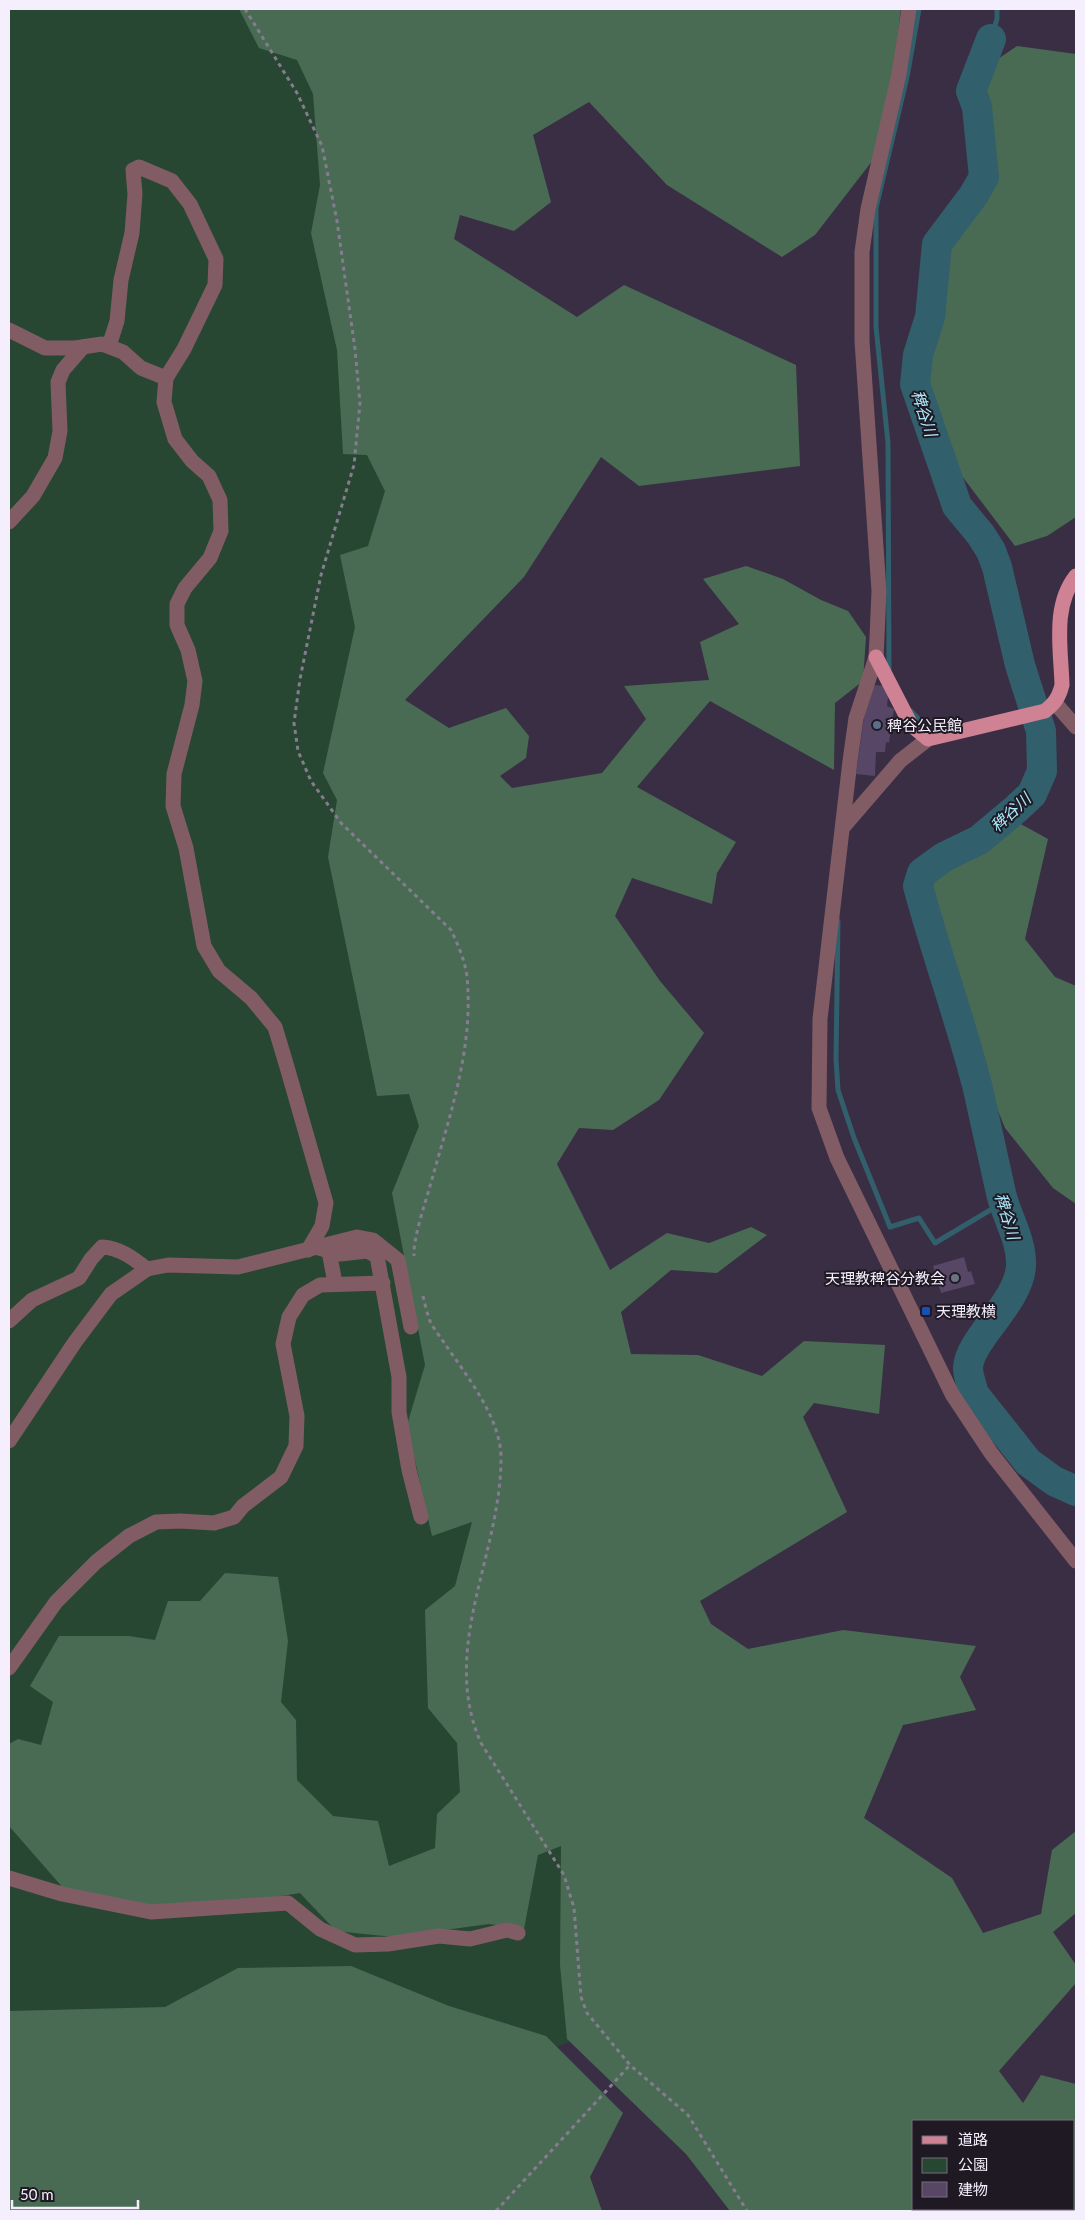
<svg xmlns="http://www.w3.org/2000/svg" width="1085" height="2220" viewBox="0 0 1085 2220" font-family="Lato,'Noto Sans JP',sans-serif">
<rect width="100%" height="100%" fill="#3a2e45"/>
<path fill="#274732" d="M9 9H286L350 88 406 445 371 628 427 1107 485 1509 578 1824 585 2035 528 2059 9 2044Z"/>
<g fill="#496b54" fill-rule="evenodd">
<path d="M239 9H901L883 147 815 235 782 257 667 185 589 102 533 135 551 202 514 231 460 215 454 239 577 317 624 285 796 365 800 466 639 486 601 457 524 577 405 700 449 728 506 708 529 736 526 758 500 776 512 788 602 773 646 719 624 686 709 680 700 642 739 624 703 579 746 566 783 579 821 600 848 611 866 637 863 681 835 703 834 770 710 701 637 787 736 842 717 873 712 904 632 878 615 916 660 981 704 1033 659 1100 613 1130 579 1128 557 1164 610 1270 667 1233 709 1243 751 1227 767 1235 717 1273 671 1270 621 1312 631 1354 698 1355 762 1376 804 1341 885 1345 879 1414 814 1403 803 1417 847 1512 700 1601 711 1624 748 1649 843 1630 976 1646 960 1677 976 1710 903 1725 864 1818 952 1878 983 1933 1041 1914 1052 1850 1076 1831V1913L1053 1932 1076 1965V1983L999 2071 1023 2103 1041 2075 1076 2084V2211H730L686 2154 567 2039 560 1965 561 1846 538 1855 524 1929 489 1924 393 1937 336 1931 300 1893 178 1912 71 1897 9 1826V1744L18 1739 41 1745 53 1702 30 1686 59 1636H129L155 1640 168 1601H200L225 1573 278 1577 288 1641 281 1702 296 1720 297 1780 333 1816 378 1821 389 1866 435 1848 437 1814 460 1792 457 1743 428 1708 425 1610 455 1586 472 1522 432 1536 407 1425 425 1365 392 1193 419 1126 409 1094 377 1096 328 857 337 800 323 773 355 627 340 555 368 546 385 491 367 455 343 454 337 350 311 233 320 185 313 94 297 60 259 48ZM914 2121H1074V2209H914Z"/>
<path d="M1017 46 1076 54V517L1047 536 1015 546 952 463 930 407 924 380 936 318 943 246 991 179 982 107 962 89 964 82Z"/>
<path d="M1019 823 1048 839 1025 939 1055 977 1076 986V1204L1053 1188 1005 1128 987 1084 949 968 921 898 954 856Z"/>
<path d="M351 1966 449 2006 546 2036 623 2113 590 2177 602 2211H9V2011L165 2007 238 1968Z"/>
</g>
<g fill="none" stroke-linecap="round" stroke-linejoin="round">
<g stroke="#325f6c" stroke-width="5">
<path d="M991 39 997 19V9"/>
<path d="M889 670 888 443 876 327V208L907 77 919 9"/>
<path d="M911 711 925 726 924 734"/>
<path d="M838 921 836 1059 838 1090 854 1138 890 1227 919 1218 935 1243 992 1209 1005 1206"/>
</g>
<path stroke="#325f6c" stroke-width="30" d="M991 39 971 91 977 107 984 177 973 196 937 244 930 317 918 355 915 384 957 506 981 535 991 551 997 567 1020 665 1041 731 1042 771 1032 794 1016 809 979 840 944 857 922 873 918 886C936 954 961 1021 978 1089 986 1124 993 1158 1001 1193 1006 1216 1022 1240 1021 1265 1020 1302 969 1339 968 1368 968 1376 972 1386 974 1394L1028 1462 1054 1481 1076 1491"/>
</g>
<g fill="#574665">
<path d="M873 685 889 686 887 706 894 709 889 743 886 742 885 752H876L875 776 856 774 866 702Z"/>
<path d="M964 1257 968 1272 971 1271 975 1284 941 1293 933 1266Z"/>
</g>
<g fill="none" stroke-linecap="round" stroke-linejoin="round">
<g stroke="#867c90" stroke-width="3" stroke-dasharray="4 4" stroke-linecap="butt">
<path d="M245 9 297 93 322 146 337 221 355 349 360 403 354 465 321 575 300 679 294 723 298 751 311 781 341 823 451 930C458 945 465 960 467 977 474 1048 449 1118 430 1186 425 1204 413 1238 414 1256"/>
<path d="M423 1296C425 1304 427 1313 430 1321 434 1329 440 1337 445 1344 466 1375 501 1418 501 1458 501 1555 439 1648 481 1743L564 1875 574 1908 581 1997 587 2013 630 2065 688 2115 747 2211"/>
<path d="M496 2211 630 2065"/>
</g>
<g stroke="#825c64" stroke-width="15">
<path d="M909 9 899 74 868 209 862 252V341L879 591 877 637 876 657 856 718 850 761 820 1019 819 1108 837 1158 952 1394 991 1453 1076 1561"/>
<path d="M9 330 45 348H75L102 344 123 352 141 368 166 378"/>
<path d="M109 346 117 321 121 280 132 233 135 194 133 170 139 167 172 181 190 204 216 259 215 285 184 349 166 378 164 402 175 439 192 461 209 476 220 500 221 531 210 558 185 588 177 604V625L188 650 195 681 192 705 174 774 173 806 186 848 204 946 219 971 251 998 275 1027 287 1067 326 1203 322 1226 308 1250"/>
<path d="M9 522 33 496 55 458 60 431 58 382 63 370 83 347"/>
<path d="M1055 703 1076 727"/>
<path d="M844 826 900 761 928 739"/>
<path d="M319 1248 340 1254 367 1251 377 1256 399 1377V1412L409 1470 421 1517"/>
<path d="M329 1251 335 1283"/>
<path d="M9 1321 32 1300 79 1278 91 1259 102 1247C120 1248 133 1258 147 1269"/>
<path d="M9 1441 75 1342 111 1294 147 1269 168 1265 238 1267 357 1237 373 1240 398 1260 411 1327"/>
<path d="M9 1668 56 1602 96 1562 129 1536 156 1522 180 1521 214 1523 234 1517 243 1506 281 1477 296 1446 297 1416 283 1344 289 1317 303 1295 320 1285 383 1283"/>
<path d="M9 1878 62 1894 151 1912 288 1903 320 1929 355 1945 388 1944 439 1936 470 1939 507 1930 518 1933"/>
</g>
<path stroke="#ce8293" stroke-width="15" d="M876 657 911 725 928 739 1045 711C1055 703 1059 697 1062 685 1061 649 1052 606 1076 576"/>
</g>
<circle fill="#5c6f8a" stroke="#1e1923" stroke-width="2" cx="877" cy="725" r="5"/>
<circle fill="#6b7280" stroke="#1e1923" stroke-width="2" cx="955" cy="1278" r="5"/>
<rect fill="#1a4fb4" stroke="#1e1923" stroke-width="2" x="921" y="1306" width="10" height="10" rx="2.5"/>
<g text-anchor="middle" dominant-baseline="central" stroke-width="4" stroke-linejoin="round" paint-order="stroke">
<g font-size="15" fill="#f5eefd" stroke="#1e1923" text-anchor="start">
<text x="887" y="725">稗谷公民館</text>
<text x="945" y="1278" text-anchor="end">天理教稗谷分教会</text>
<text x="936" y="1311">天理教横</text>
</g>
<g font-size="16" font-style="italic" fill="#abe9fc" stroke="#1e1923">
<text transform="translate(925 413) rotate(72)">稗谷川</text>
<text transform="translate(1010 812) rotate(-43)">稗谷川</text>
<text transform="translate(1008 1216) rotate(73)">稗谷川</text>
</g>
</g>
<rect width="1085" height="2220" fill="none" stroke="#f5eefd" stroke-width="20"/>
<rect x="912" y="2120" width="162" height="90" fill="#1e1923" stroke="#746e7a"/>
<rect x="922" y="2136" width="25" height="8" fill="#ce8293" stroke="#746e7a"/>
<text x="958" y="2145" font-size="15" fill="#f5eefd">道路</text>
<rect x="922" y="2158" width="25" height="15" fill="#274732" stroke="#746e7a"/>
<text x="958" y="2170" font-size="15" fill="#f5eefd">公園</text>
<rect x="922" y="2182" width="25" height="15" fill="#574665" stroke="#746e7a"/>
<text x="958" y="2195" font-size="15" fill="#f5eefd">建物</text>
<path d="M12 2200v8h126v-8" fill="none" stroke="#f5eefd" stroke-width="2.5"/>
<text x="20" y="2200" font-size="15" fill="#f5eefd" stroke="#1e1923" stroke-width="4" paint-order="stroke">50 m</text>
</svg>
